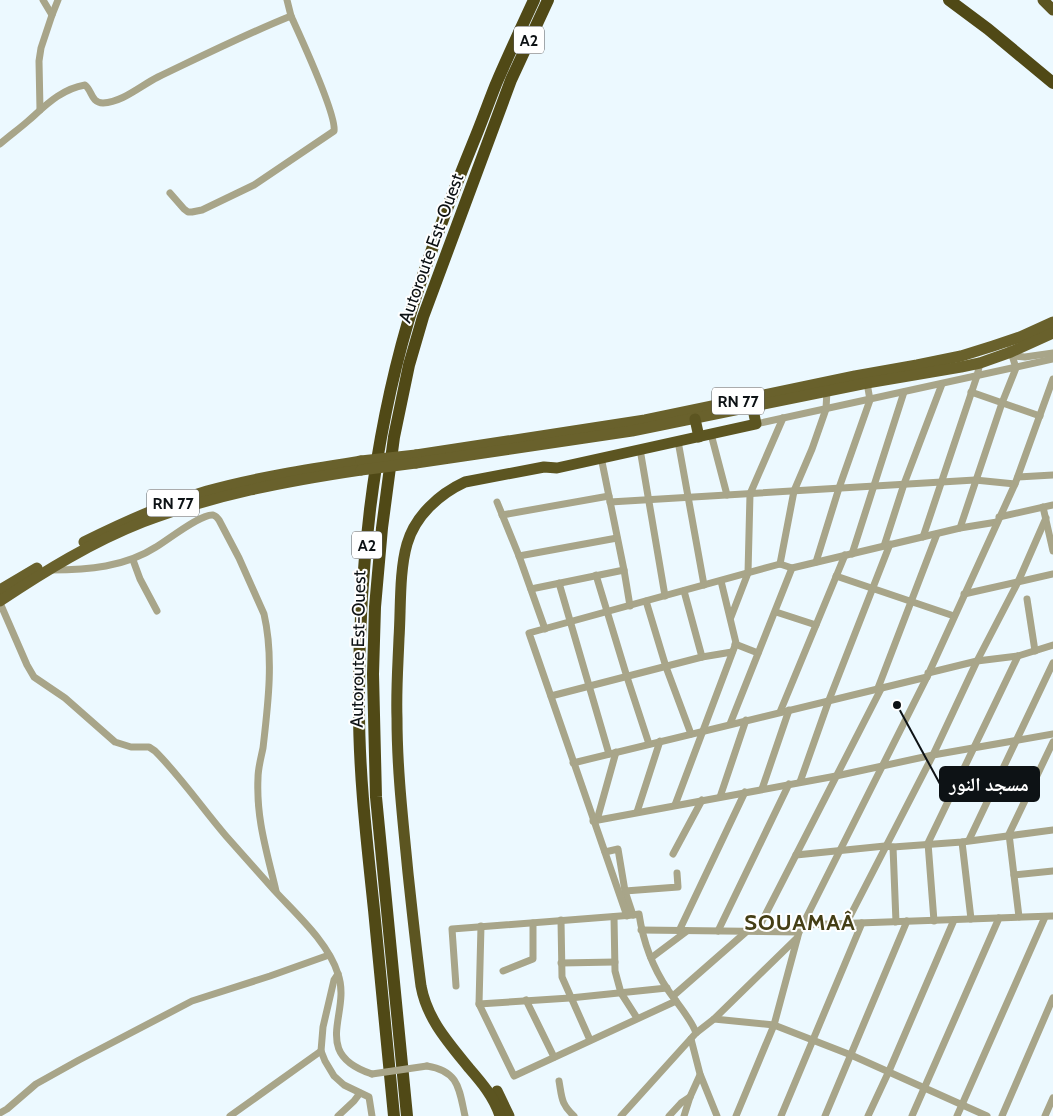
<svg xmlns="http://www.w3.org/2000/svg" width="1053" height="1116" viewBox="0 0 1053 1116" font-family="Cabin,'Noto Naskh Arabic',sans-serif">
<rect width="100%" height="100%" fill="#ecf9ff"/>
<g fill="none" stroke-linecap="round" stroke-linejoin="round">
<g stroke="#a8a589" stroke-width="7">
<path d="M52 15 58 0"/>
<path d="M40 110 39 61 41 48 52 15 43 0"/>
<path d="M0 144C9 136 19 129 28 121 45 106 61 89 85 85 92 90 91 103 103 103 123 102 140 86 158 77 202 56 246 34 291 16L287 0"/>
<path d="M170 193 184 209 188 212H192L202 210 254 185 334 131C337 115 300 36 291 16"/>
<path d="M1013 356 1025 357 1053 353"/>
<path d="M971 392 1040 416"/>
<path d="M756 424 1053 359"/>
<path d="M711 434 727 495"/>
<path d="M678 441 704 585"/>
<path d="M640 449 665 596"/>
<path d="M1018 477 1053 475"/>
<path d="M497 502 519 556 545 629"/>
<path d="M610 502 975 480 1015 484"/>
<path d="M1043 507 1053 551"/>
<path d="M502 515 609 496"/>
<path d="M999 517 1053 505"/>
<path d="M960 528 1002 403 1016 368 1010 349"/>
<path d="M923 537 977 376 980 363"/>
<path d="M884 546 904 484 942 384"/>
<path d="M852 554 904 392"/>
<path d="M519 556 617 538"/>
<path d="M133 560 140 579 157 611"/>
<path d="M816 562 839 488 870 400 867 383"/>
<path d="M780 564 794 491 812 449 826 409 827 390"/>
<path d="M51 570C88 570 125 567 156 547 168 540 200 514 213 515 216 516 217 517 219 520L239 558 264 614C274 657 268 705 263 748 261 758 258 768 258 778 256 819 267 852 276 891"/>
<path d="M624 570 630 606"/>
<path d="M596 575 627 677 649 744"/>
<path d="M836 576 954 616"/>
<path d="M559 583 609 754"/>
<path d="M531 589 624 570 601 457"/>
<path d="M684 591 702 657"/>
<path d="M964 594 1053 574"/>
<path d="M1027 599 1035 651"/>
<path d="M646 601 666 667 691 734"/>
<path d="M0 603 27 665 34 677 65 698 115 742 131 747H149L155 751C181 777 202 808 226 836 242 854 258 872 274 890 296 914 328 942 338 974 352 1013 309 1053 372 1074"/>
<path d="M776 612 816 625"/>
<path d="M731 617 748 573 750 494 783 418"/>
<path d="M735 644 758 653"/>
<path d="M928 673 977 661 1018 656 1053 645"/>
<path d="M878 688 937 534"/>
<path d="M551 696 702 657 732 652"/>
<path d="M780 712 845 555"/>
<path d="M730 724 792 568"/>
<path d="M573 763 927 677"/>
<path d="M800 782 829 700 890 544"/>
<path d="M762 789 789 710"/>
<path d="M720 797 746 720"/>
<path d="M675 805 736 643 721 581"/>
<path d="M637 812 660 741"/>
<path d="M597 820 616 752"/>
<path d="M593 821 836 776 933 755 1053 734"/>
<path d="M969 840 1053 663"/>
<path d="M962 842 971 919"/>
<path d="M893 847 896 922"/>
<path d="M605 852 618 849 625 891 633 915 639 914C643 941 653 968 668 990 676 1002 692 1020 696 1033"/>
<path d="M673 854 702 800"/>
<path d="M796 855 885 846 893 847 962 842 1053 830"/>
<path d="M1014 875 1053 871"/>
<path d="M625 891 678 887 677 873"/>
<path d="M627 916 529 633 780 564 792 568 960 528 997 522"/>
<path d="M614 917 615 971 621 993 637 1018"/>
<path d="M1019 917 1009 834 1053 742"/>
<path d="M561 920 562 977 590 1040"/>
<path d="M934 921 928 843 1018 656"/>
<path d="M846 924 933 755 977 661 1018 582 1046 518"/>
<path d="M803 925 1053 916"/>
<path d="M481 926 479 1004 514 1076 676 1001"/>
<path d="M641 930 799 932"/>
<path d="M679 931 745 792"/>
<path d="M718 931 789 784"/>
<path d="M757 931 882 687"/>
<path d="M651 958 687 931"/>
<path d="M561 963 615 962"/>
<path d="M503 971 533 959V923"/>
<path d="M338 974 334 980 323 1027 321 1051 325 1061 334 1076 344 1085 369 1097 372 1116"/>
<path d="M456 986 452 929 633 915"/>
<path d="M673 996 746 932"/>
<path d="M526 1000 554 1057"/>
<path d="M479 1004 570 998 667 988"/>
<path d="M714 1019 774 1025 851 1055 987 1116"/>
<path d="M691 1039 700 1074 717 1116"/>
<path d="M427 1066C459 1071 459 1089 465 1116"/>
<path d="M559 1081C562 1098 561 1104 574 1116"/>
<path d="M0 1113 7 1109 36 1084 79 1060 192 1001 270 976 329 955"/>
<path d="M230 1116 321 1051"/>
<path d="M338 1116 354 1101 360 1093"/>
<path d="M621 1116 696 1033 714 1019 797 938"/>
<path d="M669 1116 681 1103 690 1097"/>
<path d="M684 1116 690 1097 700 1075"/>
<path d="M736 1116 774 1025 799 932 927 677 1015 484 1053 379"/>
<path d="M781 1116 862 923"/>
<path d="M825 1116 907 921"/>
<path d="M868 1116 889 1071 954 920"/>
<path d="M912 1116 999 918"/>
<path d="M957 1116 1045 917"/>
<path d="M1002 1116 1053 998"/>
<path d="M1045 1116 1053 1098"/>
</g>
<g stroke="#69612c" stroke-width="11">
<path d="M416 455 645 420 855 376 917 365 961 356 993 346 1020 337 1053 322"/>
<path d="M416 463 632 431 867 383 961 367 980 363 1011 352 1053 333"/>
<path d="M84 542C124 522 164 504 207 491 258 477 310 469 361 461"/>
<path d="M0 590 37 568"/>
<path d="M0 601C45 571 92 542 143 522 213 495 287 481 361 470"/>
</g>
<g stroke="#5c5521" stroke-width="11">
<path d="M1043 0 1053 10"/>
<path d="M695 419 699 437"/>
<path d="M497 1091 509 1116"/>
<path d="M500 1116C494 1097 482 1083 469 1068 448 1042 427 1019 421 986 416 948 412 910 408 873 403 821 397 770 397 718 396 691 398 665 399 638 401 609 399 572 407 544 415 516 439 494 465 482L544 467 557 468 756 424 751 399"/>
</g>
<g stroke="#504916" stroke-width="12">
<path d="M949 0 988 29 1053 83"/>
<path d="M394 1116C387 1047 381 978 374 910 367 843 359 776 359 709 358 579 372 446 408 322 426 261 449 202 473 143 481 124 488 104 496 84 508 56 521 28 534 0"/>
<path d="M407 1116 376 797 373 674 375 607 382 528 394 437 409 365 423 317 511 80 548 0"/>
</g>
<path stroke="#a8a589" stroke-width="7" d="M372 1074 427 1066"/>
<g stroke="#69612c" stroke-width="11">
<path d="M361 461 416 455"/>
<path d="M361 470 416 463"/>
</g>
</g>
<g text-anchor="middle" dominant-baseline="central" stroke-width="4" stroke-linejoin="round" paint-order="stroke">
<g fill="#fff" stroke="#56595b" stroke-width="1">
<rect x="514" y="26.5" width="30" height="27" rx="4"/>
<rect x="712" y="387.5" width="52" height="27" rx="4"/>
<rect x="147" y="489.5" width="52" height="27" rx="4"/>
<rect x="352" y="531.5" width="30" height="27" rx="4"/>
</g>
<g font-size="16" font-weight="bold" fill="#0d1215">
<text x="529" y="40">A2</text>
<text x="738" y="401">RN 77</text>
<text x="173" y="503">RN 77</text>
<text x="367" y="545">A2</text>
</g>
<g font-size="18" fill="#0d1215" stroke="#fff">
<text transform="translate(431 248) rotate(-70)">Autoroute Est-Ouest</text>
<text transform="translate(358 649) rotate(-89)">Autoroute Est-Ouest</text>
</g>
<g font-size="22" font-weight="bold" letter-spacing="1" fill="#443e15" stroke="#fff">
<text x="800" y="922">SOUAMAÂ</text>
</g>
</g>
<path fill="none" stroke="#0d1215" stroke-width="2" d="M897 705L940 784"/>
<circle fill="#0d1215" stroke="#fff" stroke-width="2" cx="897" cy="705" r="5"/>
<rect fill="#0d1215" stroke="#0d1215" stroke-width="2" x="940" y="767" width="99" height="34" rx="5"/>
<g font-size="19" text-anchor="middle" font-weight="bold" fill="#fff">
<text x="989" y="791">مسجد النور</text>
</g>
</svg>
